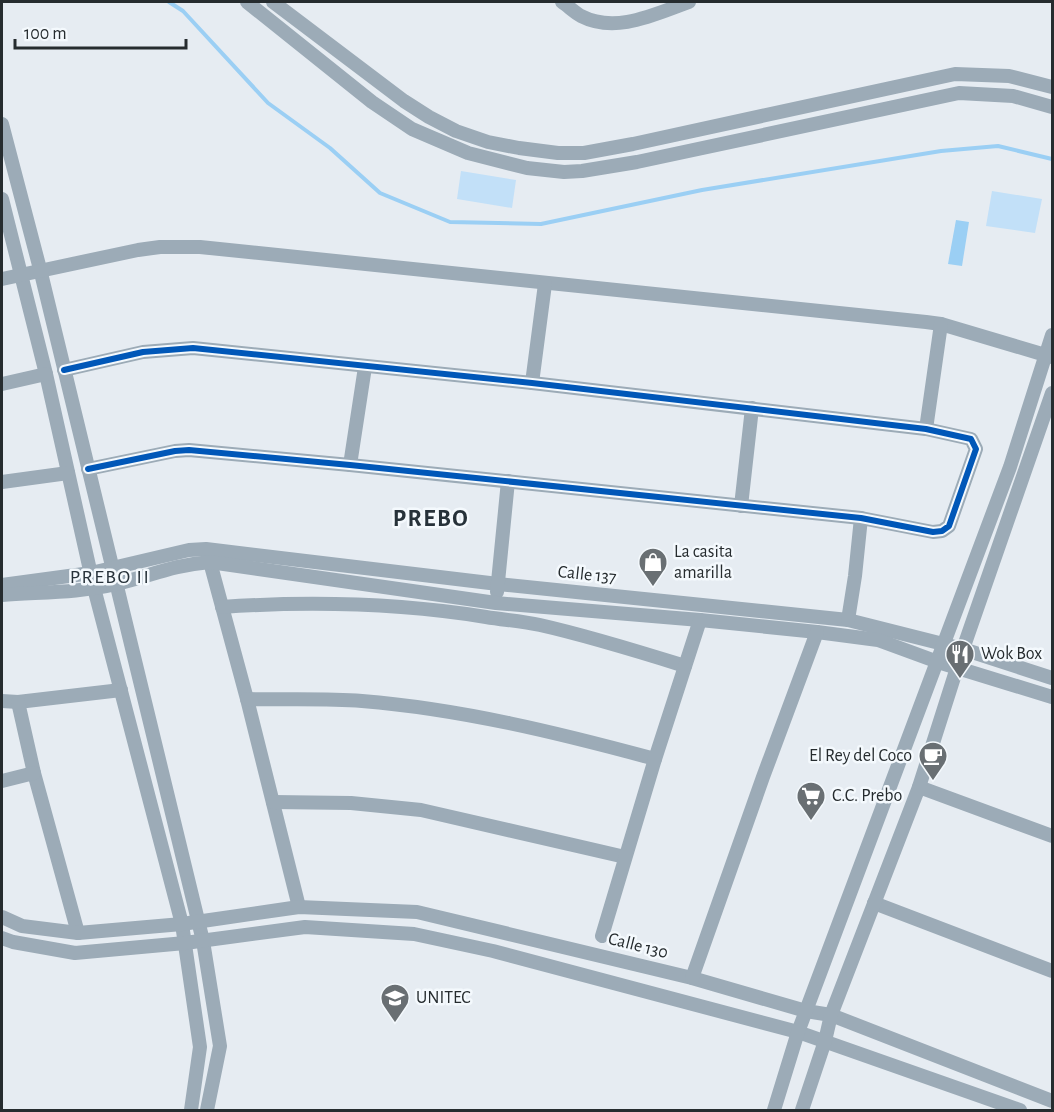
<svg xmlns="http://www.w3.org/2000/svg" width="1054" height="1112" viewBox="0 0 1054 1112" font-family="'Alegreya Sans',sans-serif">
<rect width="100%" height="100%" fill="#e6ecf2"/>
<g fill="#c2e0f8">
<path d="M461 171 516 180 512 208 457 199Z"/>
<path d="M992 191 1042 199 1035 233 986 226Z"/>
</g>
<path fill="#9bcff4" d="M956 220 969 222 962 266 948 264Z"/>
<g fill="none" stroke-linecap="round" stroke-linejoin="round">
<path stroke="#9bcff4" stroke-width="4" d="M169 2 183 11 268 103 330 148 380 193 450 222 541 224 702 190 941 151 998 146 1052 159"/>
<g stroke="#9cabb7" stroke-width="14">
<path d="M247 2 372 102 412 129 468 153 527 168 564 172 582 171 637 162 959 93 1013 96 1052 107"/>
<path d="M273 2 404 101 429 117 456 131 488 142 519 148 558 153H584L633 144 955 74 1009 76 1052 87"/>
<path d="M562 2C568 6 574 12 581 16 616 34 655 14 689 2"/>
<path d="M2 124 40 269 203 941 220 1046 207 1110"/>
<path d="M2 199 46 374 94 588 182 924 200 1047 191 1110"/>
<path d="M2 279 138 250 160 247H200L926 322 941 324 1052 357"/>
<path d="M64 370 143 352 193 348 532 383 926 429 971 439 976 449 949 526 942 531 933 532 861 518 350 465 189 450 175 451 88 469"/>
<path d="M532 383 545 284"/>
<path d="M2 384 46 374"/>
<path d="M926 429 941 324"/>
<path d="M350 465 365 367"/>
<path d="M2 482 68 473"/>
<path d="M741 506 752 408"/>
<path d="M210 562 247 699 299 907"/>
<path d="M2 585 91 573 189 550 206 549 498 584 848 620 963 649 1052 678"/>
<path d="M497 592 508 481"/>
<path d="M2 595C39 592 79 593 116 584 150 576 173 565 210 562L496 603 700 620 817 632 878 640 938 662 1052 697"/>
<path d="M222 607C310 601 398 603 486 617 504 620 522 621 540 625 589 636 637 651 685 666"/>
<path d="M848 620 855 576 861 518"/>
<path d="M247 699C285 700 324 698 362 701 461 709 559 733 655 759"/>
<path d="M2 701 18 702 121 690"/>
<path d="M18 702 34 773 78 933"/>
<path d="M2 781 34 773"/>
<path d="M919 787 1052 836"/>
<path d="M273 802 351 803 421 810 625 857"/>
<path d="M874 903 1052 971"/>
<path d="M2 917 22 926 78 933 182 924 299 907 417 912 692 978 806 1011 831 1015 1052 1101"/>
<path d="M602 936 655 759 700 620"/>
<path d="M2 938 13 942 75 953 185 943 305 927 414 934 493 951 798 1032 1020 1110"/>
<path d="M692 978 763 777 817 632"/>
<path d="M774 1110 798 1032 1010 467 1052 335"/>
<path d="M802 1110 825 1041 831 1015 919 787 963 649 1052 393"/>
</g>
<g stroke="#f4f9fd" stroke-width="10">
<path id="cycleway" d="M64 370 143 352 193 348 532 383 926 429 971 439 976 449 949 526 942 531 933 532 861 518 350 465 189 450 175 451 88 469"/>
</g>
<use href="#cycleway" stroke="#0057b8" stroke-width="6"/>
</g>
<defs>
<g id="shop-pin" transform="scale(1.5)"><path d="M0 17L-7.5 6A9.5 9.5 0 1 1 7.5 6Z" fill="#696f73" stroke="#f4f9fd"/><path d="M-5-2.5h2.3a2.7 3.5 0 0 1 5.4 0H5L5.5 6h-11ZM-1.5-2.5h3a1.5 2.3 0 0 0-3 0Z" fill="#fff"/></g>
<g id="restaurant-pin" transform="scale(1.5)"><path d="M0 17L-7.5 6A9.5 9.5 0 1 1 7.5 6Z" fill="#696f73" stroke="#f4f9fd"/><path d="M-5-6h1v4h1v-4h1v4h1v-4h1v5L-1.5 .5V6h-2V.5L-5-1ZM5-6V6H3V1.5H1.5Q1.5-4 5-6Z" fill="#fff"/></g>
<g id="cafe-pin" transform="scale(1.5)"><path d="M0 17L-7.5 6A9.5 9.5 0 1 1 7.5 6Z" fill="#696f73" stroke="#f4f9fd"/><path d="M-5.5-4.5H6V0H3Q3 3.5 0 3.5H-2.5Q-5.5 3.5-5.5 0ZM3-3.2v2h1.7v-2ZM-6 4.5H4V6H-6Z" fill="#fff"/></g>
<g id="supermarket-pin" transform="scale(1.5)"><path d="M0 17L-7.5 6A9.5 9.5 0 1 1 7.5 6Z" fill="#696f73" stroke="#f4f9fd"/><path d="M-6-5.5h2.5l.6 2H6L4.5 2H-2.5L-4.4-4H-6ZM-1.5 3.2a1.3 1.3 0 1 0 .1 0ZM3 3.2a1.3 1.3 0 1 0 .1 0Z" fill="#fff"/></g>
<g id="university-pin" transform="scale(1.5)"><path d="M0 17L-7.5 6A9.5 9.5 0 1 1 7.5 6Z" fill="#696f73" stroke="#f4f9fd"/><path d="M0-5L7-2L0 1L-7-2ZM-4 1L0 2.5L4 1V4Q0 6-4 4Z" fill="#fff"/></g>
</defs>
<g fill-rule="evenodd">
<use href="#shop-pin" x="653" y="562"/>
<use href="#restaurant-pin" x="960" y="654"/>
<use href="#cafe-pin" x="933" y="756"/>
<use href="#supermarket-pin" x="811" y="796"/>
<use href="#university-pin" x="395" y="998"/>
</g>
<g text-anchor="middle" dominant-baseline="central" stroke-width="5" stroke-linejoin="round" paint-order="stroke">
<g font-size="18" fill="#262c2f" stroke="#f4f9fd" text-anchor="start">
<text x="674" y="552">La casita<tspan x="674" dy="21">amarilla</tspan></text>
<text x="981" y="654">Wok Box</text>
<text x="912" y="756" text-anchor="end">El Rey del Coco</text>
<text x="832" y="796">C.C. Prebo</text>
<text x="416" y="998">UNITEC</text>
</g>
<g font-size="18" fill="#262c2f" stroke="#f4f9fd">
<text transform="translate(587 575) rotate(6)">Calle 137</text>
<text transform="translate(638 946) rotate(14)">Calle 130</text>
</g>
<g font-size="20" letter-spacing="1.5" fill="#27323a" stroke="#f4f9fd">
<text x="110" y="577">PREBO II</text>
</g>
<g font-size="24" font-weight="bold" letter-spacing="1.5" fill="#27323a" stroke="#f4f9fd">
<text x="431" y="519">PREBO</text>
</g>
</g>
<rect width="1054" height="1112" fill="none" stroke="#262c2f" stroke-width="6"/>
<path d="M15 39v9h171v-9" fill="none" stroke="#262c2f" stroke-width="3"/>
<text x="24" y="39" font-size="18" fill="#262c2f" stroke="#f4f9fd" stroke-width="4.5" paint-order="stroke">100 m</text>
</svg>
